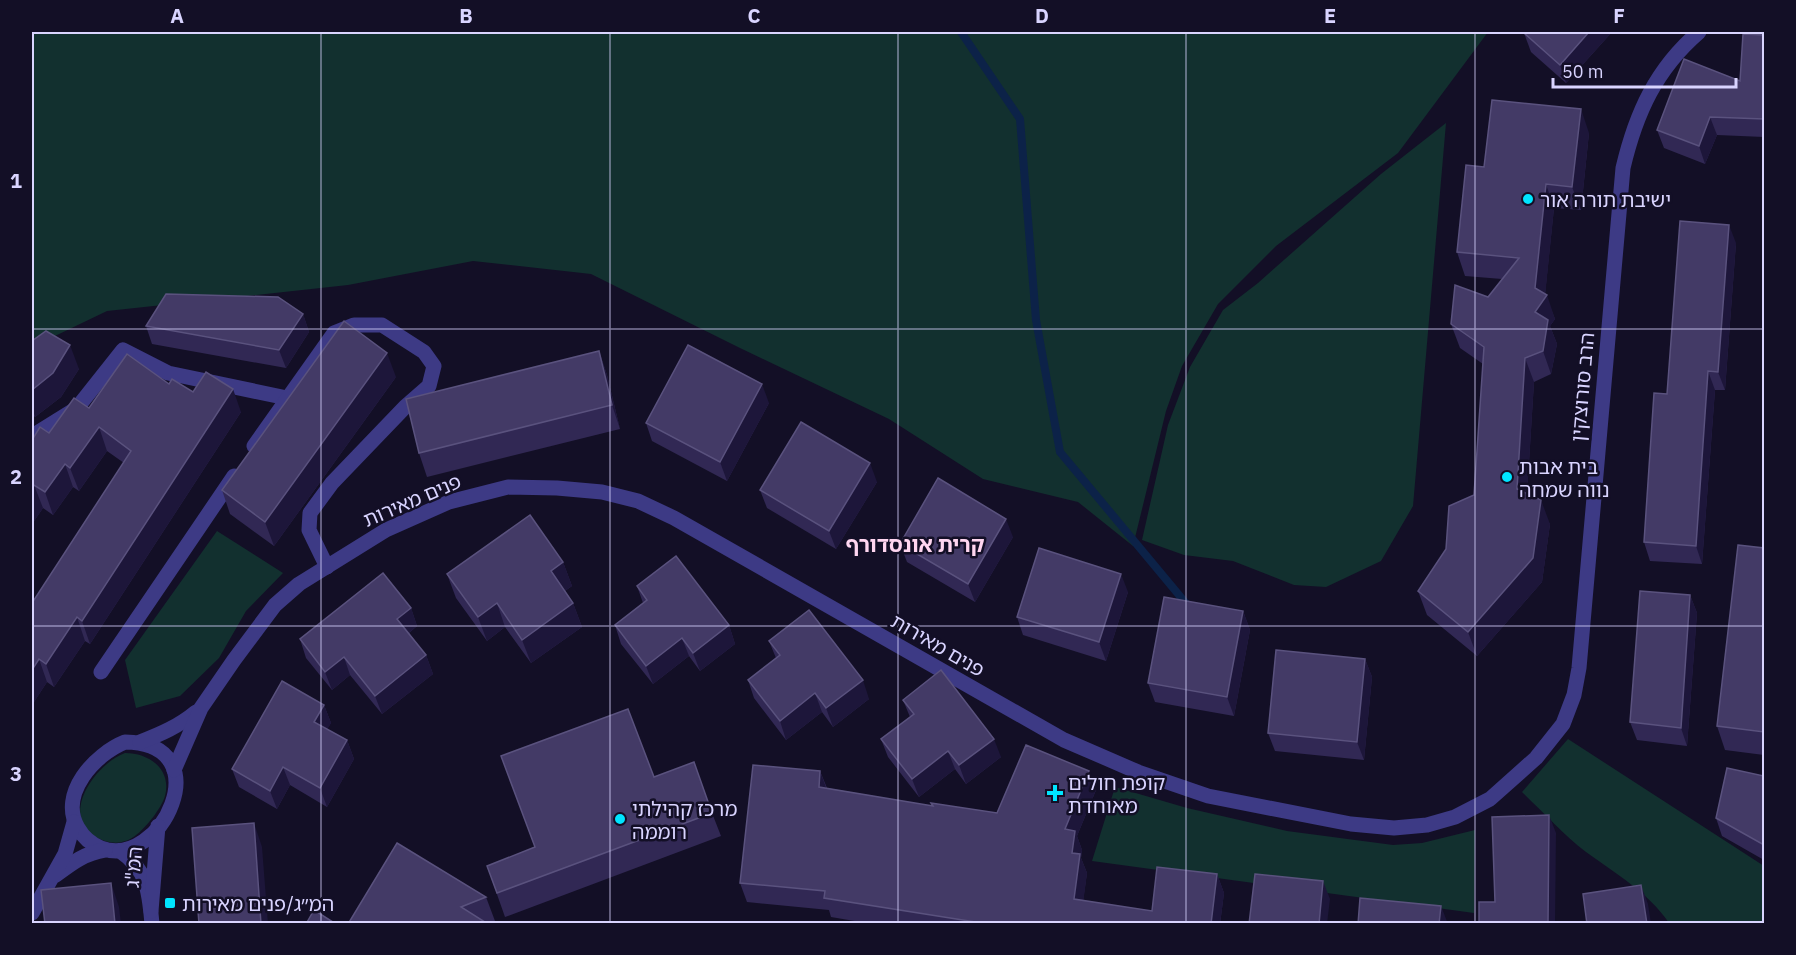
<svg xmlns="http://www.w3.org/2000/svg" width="1796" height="955" viewBox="0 0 1796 955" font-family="'IBM Plex Sans','Noto Sans Hebrew',sans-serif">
<rect width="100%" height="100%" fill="#130f26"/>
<g fill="#12302f">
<path d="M32 32H1488L1398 153 1276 246 1218 304 1182 366 1166 411 1133 546 1078 502 983 479 889 419 740 348 591 274 473 261 348 285 107 311 32 347Z"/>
<path d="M1446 123 1413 506 1381 561 1326 587 1294 585 1233 561 1184 555 1142 540 1168 425 1190 367 1223 310 1258 283 1381 174Z"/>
<path d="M217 531 283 573 246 611 219 658 180 696 136 708 125 660Z"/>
<path d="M1568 739 1764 866V923H1669C1648 892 1616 874 1586 852 1563 834 1543 812 1522 792Z"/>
<path d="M125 753C149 753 172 769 165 796 163 803 158 810 154 816 141 832 128 848 105 841 54 825 92 765 125 753Z"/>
<path d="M1115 787 1187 808 1287 831 1393 845 1422 843 1475 830 1474 913 1092 861Z"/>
</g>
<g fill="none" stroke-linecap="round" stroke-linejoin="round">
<path stroke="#0c2248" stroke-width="8" d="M961 32 1020 119 1036 320 1060 452 1189 607"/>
<g stroke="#3d3a85" stroke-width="15">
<path d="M32 436 77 408 123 350 168 373 287 398"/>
<path d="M254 446 334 333 354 325H382L424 352 434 366 429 386 405 407 332 483 310 513 309 530 327 567"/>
<path d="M101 672 234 476"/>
<path d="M125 742C222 743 161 871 101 848 91 844 83 837 78 828 58 794 95 754 125 742Z"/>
<path d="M140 742C161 734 179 726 196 712"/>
<path d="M174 770 201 708 234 660 275 605 299 584 386 530 449 502 508 487 557 488 602 492 638 501 674 518 1064 740 1138 772 1208 796 1351 824 1394 828 1427 825 1455 817 1490 799 1536 758 1563 724 1574 695 1579 668 1623 168C1636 113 1656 69 1699 32"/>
<path d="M120 851C148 871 149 891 152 924"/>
<path d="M56 875C72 863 85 853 105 850"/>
<path d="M151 911 158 826"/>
<path d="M32 913 65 854 74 822"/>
</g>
</g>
<g fill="#312854">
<path d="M1526 32H1612L1566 83 1531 52 1524 33Z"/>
<path d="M1764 35V137L1717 135 1705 164 1664 148 1657 130 1740 81Z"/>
<path d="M1589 133 1581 210 1554 208 1545 294 1555 319 1550 326 1557 344 1551 374 1534 382 1527 494 1550 524 1542 582 1477 656 1427 615 1418 591 1446 549 1474 495 1483 364 1460 348 1451 324 1488 297 1502 279 1465 276 1457 252 1484 167Z"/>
<path d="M1736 243 1725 390H1715L1702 564 1650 561 1644 542Z"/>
<path d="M303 314 309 332 286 368 152 344 146 326Z"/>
<path d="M32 341 79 369 61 397 35 417 32 414Z"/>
<path d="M599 351 607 375 620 429 427 477 419 453Z"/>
<path d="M396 377 274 546 230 514 222 490Z"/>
<path d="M169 384 193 392 241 412 90 644 85 641 54 687 47 682 32 705V603L124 463 107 451 79 491 73 487 53 515 43 508 32 524V440L49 433 89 408Z"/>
<path d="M769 403 727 481 652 441 646 423Z"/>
<path d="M877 482 836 549 767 508 760 490Z"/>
<path d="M1013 537 975 602 907 562 900 544Z"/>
<path d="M1764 548V755L1725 750 1717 726Z"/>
<path d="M563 562 572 586 565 591 573 603 582 627 531 663 505 627 487 641 456 598 447 574Z"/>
<path d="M637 586 729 625 735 644 700 671 689 656 653 684 621 644 615 625 643 603Z"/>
<path d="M1128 592 1106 661 1023 635 1017 617Z"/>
<path d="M1690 595 1697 613 1687 746 1637 740 1630 722Z"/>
<path d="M411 608 417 626 409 633 426 655 433 674 382 714 350 675 332 690 306 658 300 639Z"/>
<path d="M1243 611 1250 630 1234 716 1155 702 1148 683Z"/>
<path d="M769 641 869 699 833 727 822 712 786 740 754 698 748 680 776 658Z"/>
<path d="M1365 659 1372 677 1364 760 1275 751 1268 733Z"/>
<path d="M903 700 1001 757 966 784 955 769 919 797 888 757 881 739 910 717Z"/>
<path d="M324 705 331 723 327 729 347 740 354 759 327 807 290 785 277 809 239 787 232 769Z"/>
<path d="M820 771 827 788 932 806 931 803 997 813 1096 790 1077 836 1082 850 1081 858 1087 873 1083 901 1152 911 1217 874 1224 893 1220 924H872L831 917 829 910 747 902 740 883Z"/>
<path d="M1764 776V860L1722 836 1716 818Z"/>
<path d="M654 777 712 813 721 836 505 917 487 866 535 847Z"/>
<path d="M486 897 495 921 489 924H348Z"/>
</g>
<g fill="#1d163a">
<path d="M1589 32H1612L1566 83 1560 65Z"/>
<path d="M1581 109 1589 133 1581 210 1572 187Z"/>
<path d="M1710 117 1717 135 1705 164 1699 146Z"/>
<path d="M1546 184 1554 208 1545 297 1547 295 1555 319 1550 326 1557 344 1551 374 1543 351 1535 312V288Z"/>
<path d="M1729 225 1736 243 1725 390 1718 372Z"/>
<path d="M303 314 309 332 286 368 279 350Z"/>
<path d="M70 345 79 369 61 397 35 417 32 407V390Z"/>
<path d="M599 351 607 375 620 429 612 405Z"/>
<path d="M387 353 396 377 274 546 265 522Z"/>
<path d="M1525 358 1534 382 1526 512 1517 489Z"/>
<path d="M1708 371 1715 390 1702 564 1696 546Z"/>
<path d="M762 384 769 403 727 481 720 462Z"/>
<path d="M233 389 241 412 90 644 82 621Z"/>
<path d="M99 427 107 451 79 491 70 468Z"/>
<path d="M870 463 877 482 836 549 829 531Z"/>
<path d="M65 464 73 487 53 515 45 492Z"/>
<path d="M34 485 43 508 32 524V489Z"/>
<path d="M1541 500 1550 524 1542 582 1477 656 1468 632Z"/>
<path d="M1006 519 1013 537 975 602 968 584Z"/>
<path d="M563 562 572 586 559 595 551 571Z"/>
<path d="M1121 574 1128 592 1106 661 1099 642Z"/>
<path d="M1690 595 1697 613 1687 746 1681 728Z"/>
<path d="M497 603 505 627 487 641 478 617Z"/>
<path d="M573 603 582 627 531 663 522 640Z"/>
<path d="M411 608 417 626 404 637 397 619Z"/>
<path d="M1243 611 1250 630 1234 716 1227 697Z"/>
<path d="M77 617 85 641 54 687 46 664Z"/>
<path d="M729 625 735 644 700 671 693 653Z"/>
<path d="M682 638 689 656 653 684 646 666Z"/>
<path d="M426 655 433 674 382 714 375 696Z"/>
<path d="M344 657 350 675 332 690 325 672Z"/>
<path d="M39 659 47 682 32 705V670Z"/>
<path d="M1365 659 1372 677 1364 760 1357 742Z"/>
<path d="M863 680 869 699 833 727 826 708Z"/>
<path d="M815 693 822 712 786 740 780 721Z"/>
<path d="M324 705 331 723 321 740 314 722Z"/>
<path d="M994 739 1001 757 966 784 959 765Z"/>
<path d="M347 740 354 759 327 807 320 788Z"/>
<path d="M948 751 955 769 919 797 912 779Z"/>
<path d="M283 767 290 785 277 809 270 791Z"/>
<path d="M820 771 827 790 819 787Z"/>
<path d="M1089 771 1096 790 1077 836 1082 850 1081 858 1087 873 1081 919 1074 899 1065 829Z"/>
<path d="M1549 815 1556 833 1555 924H1548Z"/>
<path d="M254 823 262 847 268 924H261Z"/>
<path d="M1217 874 1224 893 1220 924H1211Z"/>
<path d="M1323 881 1330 899 1327 924H1319Z"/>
<path d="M111 883 119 907 121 924H115Z"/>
<path d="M1641 885 1648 904 1651 924H1647Z"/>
<path d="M1441 906 1448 924H1439Z"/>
</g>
<g fill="#433a66" stroke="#5a527e" stroke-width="1.5">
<path d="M1526 32H1589L1560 65 1524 33Z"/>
<path d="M1743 34 1764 35V119L1710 117 1699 146 1657 130 1684 59 1740 81Z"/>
<path d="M1492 100 1581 109 1572 187 1546 184 1535 288 1547 295 1535 312 1548 320 1543 351 1525 358 1517 489 1541 500 1533 558 1468 632 1418 591 1446 549 1449 506 1474 495 1484 347 1451 324 1455 285 1488 297 1519 258 1457 252 1466 165 1484 167Z"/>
<path d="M1680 221 1729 225 1718 372 1708 371 1696 546 1644 542 1654 393 1667 394Z"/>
<path d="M166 294 278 297 303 314 279 350 146 326Z"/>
<path d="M344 321 387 353 265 522 222 490Z"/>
<path d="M46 331 70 345 53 373 32 390V341Z"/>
<path d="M688 345 762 384 720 462 646 423Z"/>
<path d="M599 351 612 405 419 453 406 399Z"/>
<path d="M127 354 169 384 172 379 193 392 206 372 233 389 82 621 77 617 46 664 39 659 32 670V603L131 451 99 427 70 468 65 464 45 492 34 485 32 489V440L40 427 49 433 74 398 89 408Z"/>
<path d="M801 422 870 463 829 531 760 490Z"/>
<path d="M938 478 1006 519 968 584 900 544Z"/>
<path d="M530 515 563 562 551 571 573 603 522 640 497 603 478 617 447 574Z"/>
<path d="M1738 545 1764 548V732L1717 726Z"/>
<path d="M1039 548 1121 574 1099 642 1017 617Z"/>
<path d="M676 556 729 625 693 653 682 638 646 666 615 625 647 600 637 586Z"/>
<path d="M383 573 411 608 397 619 426 655 375 696 344 657 325 672 300 639Z"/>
<path d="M1640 591 1690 595 1681 728 1630 722Z"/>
<path d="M1164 597 1243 611 1227 697 1148 683Z"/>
<path d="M809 610 863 680 826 708 815 693 780 721 748 680 780 655 769 641Z"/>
<path d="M1276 650 1365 659 1357 742 1268 733Z"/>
<path d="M941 670 994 739 959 765 948 751 912 779 881 739 914 714 903 700Z"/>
<path d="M282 681 324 705 314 722 347 740 320 788 283 767 270 791 232 769Z"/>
<path d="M628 709 654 777 694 762 712 813 497 893 487 866 535 847 501 756Z"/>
<path d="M1026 745 1089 771 1065 829 1075 831 1072 853 1080 854 1074 899 1152 911 1157 867 1217 874 1211 924H988L824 898 825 891 740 883 753 765 820 771 819 787 933 806 931 803 997 813Z"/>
<path d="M1727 768 1764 776V845L1716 818Z"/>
<path d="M1549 815 1548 924H1479V902H1495L1492 817Z"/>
<path d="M254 823 261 924H199L192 828Z"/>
<path d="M397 843 486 897 461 907 488 924H348Z"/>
<path d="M1255 874 1323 881 1319 924H1249Z"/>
<path d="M111 883 115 924H45L41 890Z"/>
<path d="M1641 885 1647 924H1587L1583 894Z"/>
<path d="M1360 898 1441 906 1439 924H1358Z"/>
<path d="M314 910 336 924H306Z"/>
</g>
<path fill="none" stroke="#d9d4ff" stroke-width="1.5" stroke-opacity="0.55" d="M321 32V924M610 32V924M898 32V924M1186 32V924M1475 32V924M32 329H1764M32 626H1764"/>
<g fill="#00e5ff" stroke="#130f26" stroke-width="2">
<circle cx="1528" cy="199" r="6"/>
<circle cx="1507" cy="477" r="6"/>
<path d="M1052 784h6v6h6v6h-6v6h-6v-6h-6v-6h6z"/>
<circle cx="620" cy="819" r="6"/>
<rect x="164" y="897" width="12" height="12" rx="3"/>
</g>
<g text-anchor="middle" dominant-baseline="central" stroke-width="5" stroke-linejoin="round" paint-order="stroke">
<g font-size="20" fill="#d9d4ff" stroke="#130f26" text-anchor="start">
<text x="1540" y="199">ישיבת תורה אור</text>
<text x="1519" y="466">בית אבות<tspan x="1519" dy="23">נווה שמחה</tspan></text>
<text x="1068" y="782">קופת חולים<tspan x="1068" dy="23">מאוחדת</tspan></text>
<text x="632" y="808">מרכז קהילתי<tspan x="632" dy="23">רוממה</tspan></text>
<text x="182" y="903">המ״ג/פנים מאירות</text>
</g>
<g font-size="20" fill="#d9d4ff" stroke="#130f26">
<text transform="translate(1582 387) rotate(-85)">הרב סורוצקין</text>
<text transform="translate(412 500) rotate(-23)">פנים מאירות</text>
<text transform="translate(938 645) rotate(30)">פנים מאירות</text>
<text transform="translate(133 867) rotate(-85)">המ"ג</text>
</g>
<g font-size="21" font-weight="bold" fill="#ffd6f0" stroke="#130f26">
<text x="915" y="544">קרית אונסדורף</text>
</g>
</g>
<rect width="1796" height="955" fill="none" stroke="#130f26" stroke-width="66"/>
<path d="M1553 78v9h183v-9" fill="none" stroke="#d9d4ff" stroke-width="3"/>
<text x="1562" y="78" font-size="18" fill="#d9d4ff" stroke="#130f26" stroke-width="4.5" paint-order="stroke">50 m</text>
<rect x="33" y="33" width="1730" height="889" fill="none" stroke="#d9d4ff" stroke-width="2"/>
<g font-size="20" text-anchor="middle" font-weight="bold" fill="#d9d4ff">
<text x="177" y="23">A</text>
<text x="466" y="23">B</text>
<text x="754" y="23">C</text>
<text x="1042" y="23">D</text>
<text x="1330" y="23">E</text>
<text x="1619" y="23">F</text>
<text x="16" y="188">1</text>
<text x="16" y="484">2</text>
<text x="16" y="781">3</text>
</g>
</svg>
